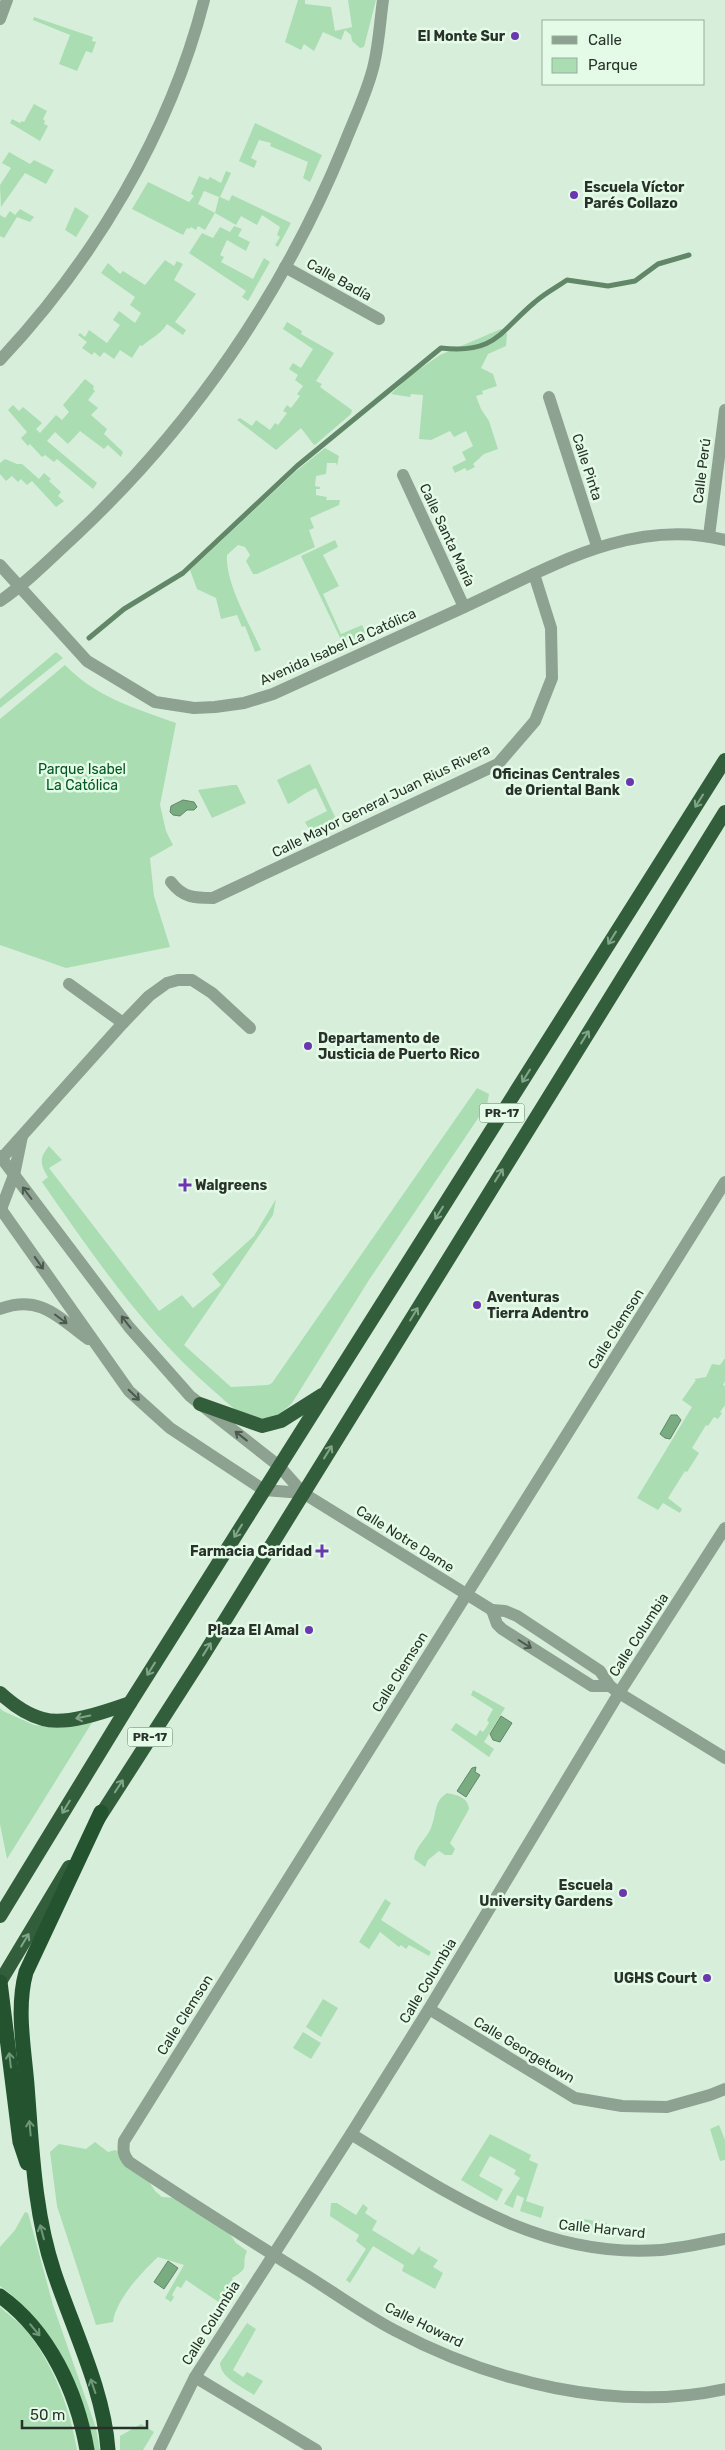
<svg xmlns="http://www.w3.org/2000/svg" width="725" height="2450" viewBox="0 0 725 2450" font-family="Rubik,sans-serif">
<rect width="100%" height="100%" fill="#d7efda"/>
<g fill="#aaddb2" fill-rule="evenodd">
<path d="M298 0H305V4L331 7 335 31 352 27 348 0H376L364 47 360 48 352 41 351 35 345 30 341 40 323 32 314 51 304 44 301 50 285 42Z"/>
<path d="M34 17 93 37 92 41 96 42 92 53 86 51 77 71 59 64 70 35 33 20Z"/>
<path d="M34 104 47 111 43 119 45 121 44 124 48 126 40 141 10 123 12 119 20 123 22 121 24 122Z"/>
<path d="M255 123 322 155 310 182 303 178 308 162 270 146 271 143 259 140 251 158 257 161 254 168 239 161Z"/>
<path d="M9 152 30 164 34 160 54 170 46 184 25 173 1 207 0 185 11 168 2 163Z"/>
<path d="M226 171 231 173 220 197 229 201 232 195 291 223 278 247 275 245 280 237 277 235 280 227 262 215 257 225 241 216 236 225 215 213 205 230 198 226 196 230 191 227 189 229 187 228 183 235 132 209 148 182 189 202 194 196 191 194 199 176 208 180 210 177 221 183ZM204 191 219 197 215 213 198 204Z"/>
<path d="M75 207 89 216 76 237 65 230Z"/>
<path d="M20 209 34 217 30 222 17 217 4 238 0 236V215L5 218 10 211 15 215Z"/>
<path d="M234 226 242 229 238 236 250 242 246 251 227 240 220 255 224 257 221 262 253 279 264 258 270 262 248 301 242 297 246 291 189 253 202 233 213 238 220 227 230 232Z"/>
<path d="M165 260 174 266 177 261 183 264 174 280 196 294 175 322 186 330 183 335 167 324C159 336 152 337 142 346L140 345 132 358 120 350 114 359 104 352 100 357 94 352 92 355 82 348 87 342 78 335 80 333 85 337 89 330 107 343 120 325 113 320 119 311 135 323 141 313 130 305 135 297 101 273 108 263 120 274 123 271 145 285Z"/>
<path d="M287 322 302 331 301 334 334 353 316 381 322 384 320 387 352 410 351 414 316 444 314 445 301 428 276 450 237 420 240 418 252 426 256 420 270 430 275 423 278 425 287 413 283 411 287 405 291 408 300 396 297 394 303 386 295 380 298 375 289 369 293 363 301 368 313 349 283 329Z"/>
<path d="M501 329 507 334 506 346 488 354 481 368 493 374 497 386 482 391 483 394 476 396 481 409 489 421 498 449 484 454 473 464 475 467 467 471 465 468 455 473 452 467 466 460 462 452 473 446 466 431 454 437 450 431 431 440 419 439 423 395 411 394 410 397 391 394 411 375 440 355Z"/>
<path d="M85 379 94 386 93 389 95 391 88 400 98 408 91 415 107 429 104 434 123 452 121 457 108 445 104 449 80 431 68 444 55 432 47 441 97 483 93 489 57 459 54 462 45 455 42 457 30 444 28 446 21 438 27 432 8 410 13 405 19 411 23 407 42 423 36 429 40 433 56 415 62 420 69 412 63 405Z"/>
<path d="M325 448 339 456 337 466 336 463H327L326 474 316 476 315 486 320 487V489H316V495L327 497 326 500H340L339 505 310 518 314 528 309 530 315 547 257 574H253L246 561 250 555 245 547 238 545 227 555C225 583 250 624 261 650L255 652 245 626 242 627 237 615 221 619 216 598 197 589 190 570 295 472Z"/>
<path d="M5 459 17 464H22L39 479 44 473 51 479 49 481 61 492 58 496 64 501 56 507 32 481 27 485 21 479 18 482 12 476 6 481 0 474V463Z"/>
<path d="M335 540 338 547 323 555 339 586 323 594 341 634 362 625 366 634 343 644 301 556Z"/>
<path d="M56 652 63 658 0 708V699Z"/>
<path d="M65 665C96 697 134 708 176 723L160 805 166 831 173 845 150 858 154 896 170 947 66 968 0 945V719Z"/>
<path d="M310 764 336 819 310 831 305 822 327 811 316 788C303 793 299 799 288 804L277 780Z"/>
<path d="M232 785H237L246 803 212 818 198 790Z"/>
<path d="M477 1088 489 1094 487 1105 369 1280 292 1403C282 1413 271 1422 256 1419 239 1416 228 1403 215 1392 146 1333 94 1257 42 1182L48 1177C40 1164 39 1158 49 1146L62 1160 49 1168 159 1311 182 1295 193 1308 221 1285 212 1274 254 1236 276 1199 273 1215 184 1345 231 1387 268 1385 272 1383Z"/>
<path d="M725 1358V1381L723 1385 725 1386V1405L720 1412 722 1413 718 1419 714 1417 708 1426 706 1425 692 1448 699 1453 687 1472 685 1471 668 1498 682 1509 680 1513 663 1503 658 1510 637 1498 692 1407 682 1400 696 1380 694 1379 706 1377 712 1364 720 1365Z"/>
<path d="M473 1690 505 1708 484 1742 494 1749 489 1757 451 1730 456 1723 476 1736 480 1730 483 1732 489 1723 487 1720 493 1709 471 1695Z"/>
<path d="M0 1708 3 1711 34 1725 60 1728 93 1721 7 1859 0 1824Z"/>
<path d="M447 1793C457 1795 468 1797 469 1809L450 1843 455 1849 452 1855H445L439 1851 428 1860 425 1867 414 1859C415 1847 427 1838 431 1828 437 1814 433 1802 447 1793Z"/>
<path d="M385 1899 391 1903 381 1920 431 1952 429 1956 409 1945 406 1949 401 1945 399 1947 380 1932 369 1949 359 1942Z"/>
<path d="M323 1999 338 2008 321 2037 306 2027Z"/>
<path d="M303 2032 321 2043 311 2059 293 2048Z"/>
<path d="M719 2125 725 2140V2160L720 2161 710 2129Z"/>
<path d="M490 2134 531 2155 529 2160 538 2164 526 2201 544 2207 541 2218 520 2211 524 2198 517 2195 513 2208 504 2204 520 2178 514 2174 516 2170 490 2156 479 2176 503 2189 497 2201 461 2180Z"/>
<path d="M95 2142 108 2152 115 2150 135 2159 155 2191 162 2197 178 2198 227 2230 236 2243 247 2251C240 2266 252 2267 232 2278L234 2283 220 2303 186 2280 181 2288 177 2286 172 2295 174 2297 171 2302 165 2298 184 2265 158 2257C142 2272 116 2299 113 2322L96 2325 57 2206 50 2152 59 2144 86 2149Z"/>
<path d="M331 2203H337L356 2215 363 2204 368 2208 365 2213 377 2221 372 2230 413 2255 420 2246V2250L438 2260 433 2267 443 2273 435 2289 402 2271 404 2265 373 2246 350 2283 346 2280 366 2249 356 2241 359 2235 330 2216Z"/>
<path d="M25 2212 28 2213 53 2305 96 2428 100 2450H93C85 2389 51 2322 0 2286V2247L15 2230Z"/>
<path d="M577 2218 607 2223 606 2232 576 2227Z"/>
<path d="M0 2307C8 2314 19 2322 26 2330 53 2364 70 2408 77 2450H0Z"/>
<path d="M247 2323 256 2329 233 2370 243 2377 247 2372 263 2381 254 2395C243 2387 221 2379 220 2363Z"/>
<path d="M141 2424 154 2432 143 2450H120V2436Z"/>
</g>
<g fill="#7aac82" stroke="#628768">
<path d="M183 800 194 802 197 807 194 810H187L180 816 173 815 170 812 171 806Z"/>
<path d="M671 1415H677L681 1420 670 1439 665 1438 660 1434Z"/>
<path d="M501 1716 512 1723 500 1742 493 1740 490 1734Z"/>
<path d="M476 1767 475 1772 480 1775 466 1797 457 1791 472 1768Z"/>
<path d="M168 2261 178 2268 164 2289 154 2282Z"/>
</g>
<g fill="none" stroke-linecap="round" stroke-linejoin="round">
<path stroke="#628768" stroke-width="5" d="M89 638 124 609 183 573 297 466 441 348C496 354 499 332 535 302 545 293 557 287 567 280L608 286 635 281 658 264 689 255"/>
<g stroke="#8da290" stroke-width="12">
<path d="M0 19 7 0"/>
<path d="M285 267 379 319"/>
<path d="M0 360C94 260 170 133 204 0"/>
<path d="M549 397 597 546"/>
<path d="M403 475 464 607"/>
<path d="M709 536 725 410"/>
<path d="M0 565 87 661 155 702 194 708 215 707 244 703 273 694C336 666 398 637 460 609 544 571 629 516 725 540"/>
<path d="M0 601C28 582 52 557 77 534 193 425 284 292 344 145 354 119 368 91 374 64 379 43 380 21 383 0"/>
<path d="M171 882C183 898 195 898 213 898L498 764 535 721 552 678 551 628 534 574"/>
<path d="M69 984 123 1023"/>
<path d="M2 1158 123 1023 149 996 167 983 178 980H192L212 993 250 1028"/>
<path d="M14 1175 22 1136"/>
<path d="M725 1182 124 2141C123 2150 123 2155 129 2162 186 2200 243 2236 301 2272 332 2291 362 2313 394 2330 491 2382 616 2413 725 2389"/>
<path d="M303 1493 492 1610 505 1611 517 1616 600 1671 610 1686 619 1693 725 1758"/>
<path d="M492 1610 497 1624 502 1629 592 1686H610"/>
<path d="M429 2009 575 2098 622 2106 667 2107 710 2095 725 2089"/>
<path d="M351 2134C450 2194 539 2259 661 2250 683 2248 704 2243 725 2239"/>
<path d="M195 2377 316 2450"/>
<path d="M159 2450 195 2377 351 2134 429 2009 619 1693 725 1528"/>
</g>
<g stroke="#8da290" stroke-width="12">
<path d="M0 1156 129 1327 190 1396 279 1466 303 1493"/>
<path d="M0 1208 129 1391 170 1428 264 1490 303 1493"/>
<path d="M0 1212 14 1175"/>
<path d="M0 1309C40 1294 58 1317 88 1339"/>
</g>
<g stroke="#325e3c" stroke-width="14">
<path d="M200 1404 262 1426 281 1421 322 1395"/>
<path d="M0 1693C12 1704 27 1715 43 1719 66 1726 107 1711 130 1703"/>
<path d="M97 1821 201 1659 725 812"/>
<path d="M0 1916 130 1703 725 760"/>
<path d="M0 1982 69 1867"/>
</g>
<g stroke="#24542f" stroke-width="15">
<path d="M101 1812 26 1972C16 2008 24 2048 27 2085 32 2148 34 2212 54 2272 73 2329 104 2391 108 2450"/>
<path d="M0 1982 20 2142 27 2163"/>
<path d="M0 2296C49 2331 77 2392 87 2450"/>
</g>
</g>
<defs><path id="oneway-shaft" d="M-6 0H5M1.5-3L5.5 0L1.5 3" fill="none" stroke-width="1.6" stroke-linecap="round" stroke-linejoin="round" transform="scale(1.25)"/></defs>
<g stroke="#82a589">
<use href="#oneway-shaft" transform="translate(699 801) rotate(122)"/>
<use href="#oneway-shaft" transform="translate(612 938) rotate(122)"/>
<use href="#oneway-shaft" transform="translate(585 1037) rotate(-58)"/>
<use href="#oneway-shaft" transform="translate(526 1076) rotate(122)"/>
<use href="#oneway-shaft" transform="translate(499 1175) rotate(-58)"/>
<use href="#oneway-shaft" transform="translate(439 1213) rotate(122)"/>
<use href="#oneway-shaft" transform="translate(414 1314) rotate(-59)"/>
<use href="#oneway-shaft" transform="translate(328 1452) rotate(-58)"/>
<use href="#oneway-shaft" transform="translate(238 1531) rotate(122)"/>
<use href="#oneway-shaft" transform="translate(207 1649) rotate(-58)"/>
<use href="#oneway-shaft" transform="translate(151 1669) rotate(122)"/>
<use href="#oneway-shaft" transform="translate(83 1717) rotate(168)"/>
<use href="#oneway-shaft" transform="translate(119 1786) rotate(-57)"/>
<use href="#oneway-shaft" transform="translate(66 1807) rotate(121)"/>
<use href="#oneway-shaft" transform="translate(25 1940) rotate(-59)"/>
</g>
<g stroke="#4c594e">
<use href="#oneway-shaft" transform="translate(27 1193) rotate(-127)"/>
<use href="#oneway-shaft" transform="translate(39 1263) rotate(55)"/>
<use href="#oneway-shaft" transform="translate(61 1319) rotate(37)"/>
<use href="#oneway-shaft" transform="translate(126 1322) rotate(-128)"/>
<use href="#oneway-shaft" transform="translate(134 1395) rotate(44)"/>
<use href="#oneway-shaft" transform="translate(241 1436) rotate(-142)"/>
<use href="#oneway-shaft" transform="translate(525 1644) rotate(32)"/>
</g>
<g stroke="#719779">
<use href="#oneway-shaft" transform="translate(10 2060) rotate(-97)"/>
<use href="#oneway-shaft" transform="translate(30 2128) rotate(-95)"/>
<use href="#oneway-shaft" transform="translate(42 2232) rotate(-105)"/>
<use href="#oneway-shaft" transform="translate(35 2330) rotate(50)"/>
<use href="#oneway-shaft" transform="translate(93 2386) rotate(-109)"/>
</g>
<g fill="#6b37ae" stroke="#e4fce7" stroke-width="2">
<circle cx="515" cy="36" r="5"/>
<circle cx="574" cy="195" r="5"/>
<circle cx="630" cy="782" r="5"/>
<circle cx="308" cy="1046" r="5"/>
<path d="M182.5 1177.5h5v5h5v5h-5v5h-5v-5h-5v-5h5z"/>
<circle cx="477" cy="1305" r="5"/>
<path d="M319.5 1543.5h5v5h5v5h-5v5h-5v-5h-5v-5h5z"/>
<circle cx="309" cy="1630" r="5"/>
<circle cx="623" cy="1893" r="5"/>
<circle cx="707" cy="1978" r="5"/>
</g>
<g text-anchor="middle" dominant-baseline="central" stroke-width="5" stroke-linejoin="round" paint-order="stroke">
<g fill="#e4fce7" stroke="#616f63" stroke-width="1">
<rect x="479.5" y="1103.5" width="45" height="19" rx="4"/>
<rect x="127.5" y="1727.5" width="45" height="19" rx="4"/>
</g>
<g font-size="12" font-weight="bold" fill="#29322a">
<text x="502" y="1113">PR-17</text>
<text x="150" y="1737">PR-17</text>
</g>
<g font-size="14" font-weight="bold" fill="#29322a" stroke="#e4fce7" text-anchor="end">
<text x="505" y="36">El Monte Sur</text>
<text x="584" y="187" text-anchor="start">Escuela Víctor<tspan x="584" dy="16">Parés Collazo</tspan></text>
<text x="620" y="774">Oficinas Centrales<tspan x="620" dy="16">de Oriental Bank</tspan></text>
<text x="318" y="1038" text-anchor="start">Departamento de<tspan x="318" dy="16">Justicia de Puerto Rico</tspan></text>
<text x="195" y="1185" text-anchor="start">Walgreens</text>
<text x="487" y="1297" text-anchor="start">Aventuras<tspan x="487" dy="16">Tierra Adentro</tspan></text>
<text x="312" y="1551">Farmacia Caridad</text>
<text x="299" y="1630">Plaza El Amal</text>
<text x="613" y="1885">Escuela<tspan x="613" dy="16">University Gardens</tspan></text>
<text x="697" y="1978">UGHS Court</text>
</g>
<g font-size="14" fill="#29322a" stroke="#e4fce7">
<text transform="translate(339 280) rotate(29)">Calle Badía</text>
<text transform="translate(587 467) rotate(72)">Calle Pinta</text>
<text transform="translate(702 471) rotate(-83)">Calle Perú</text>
<text transform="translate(447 535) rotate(65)">Calle Santa María</text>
<text transform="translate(338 647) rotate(-24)">Avenida Isabel La Católica</text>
<text transform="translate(381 801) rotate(-26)">Calle Mayor General Juan Rius Rivera</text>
<text transform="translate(616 1329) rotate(-58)">Calle Clemson</text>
<text transform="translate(405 1539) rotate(32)">Calle Notre Dame</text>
<text transform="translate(639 1635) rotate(-57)">Calle Columbia</text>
<text transform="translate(400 1672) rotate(-58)">Calle Clemson</text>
<text transform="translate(428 1981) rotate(-59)">Calle Columbia</text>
<text transform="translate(185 2015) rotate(-58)">Calle Clemson</text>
<text transform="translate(524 2050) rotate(31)">Calle Georgetown</text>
<text transform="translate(602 2229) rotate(6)">Calle Harvard</text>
<text transform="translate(211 2323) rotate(-58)">Calle Columbia</text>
<text transform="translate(424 2325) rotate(26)">Calle Howard</text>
</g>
<g font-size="14" fill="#015621" stroke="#e4fce7">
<text x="82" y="769">Parque Isabel<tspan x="82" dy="16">La Católica</tspan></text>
</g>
</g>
<rect x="542" y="20" width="162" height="65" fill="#e4fce7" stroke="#99ab9b"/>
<rect x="552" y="36" width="25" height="8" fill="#8da290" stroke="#99ab9b"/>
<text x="588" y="45" font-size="15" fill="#29322a">Calle</text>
<rect x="552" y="58" width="25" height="15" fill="#aaddb2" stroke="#99ab9b"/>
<text x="588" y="70" font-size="15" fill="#29322a">Parque</text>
<path d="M22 2420v8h125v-8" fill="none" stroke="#29322a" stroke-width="2.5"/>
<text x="30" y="2420" font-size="15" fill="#29322a" stroke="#e4fce7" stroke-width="4" paint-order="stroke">50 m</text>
</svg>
